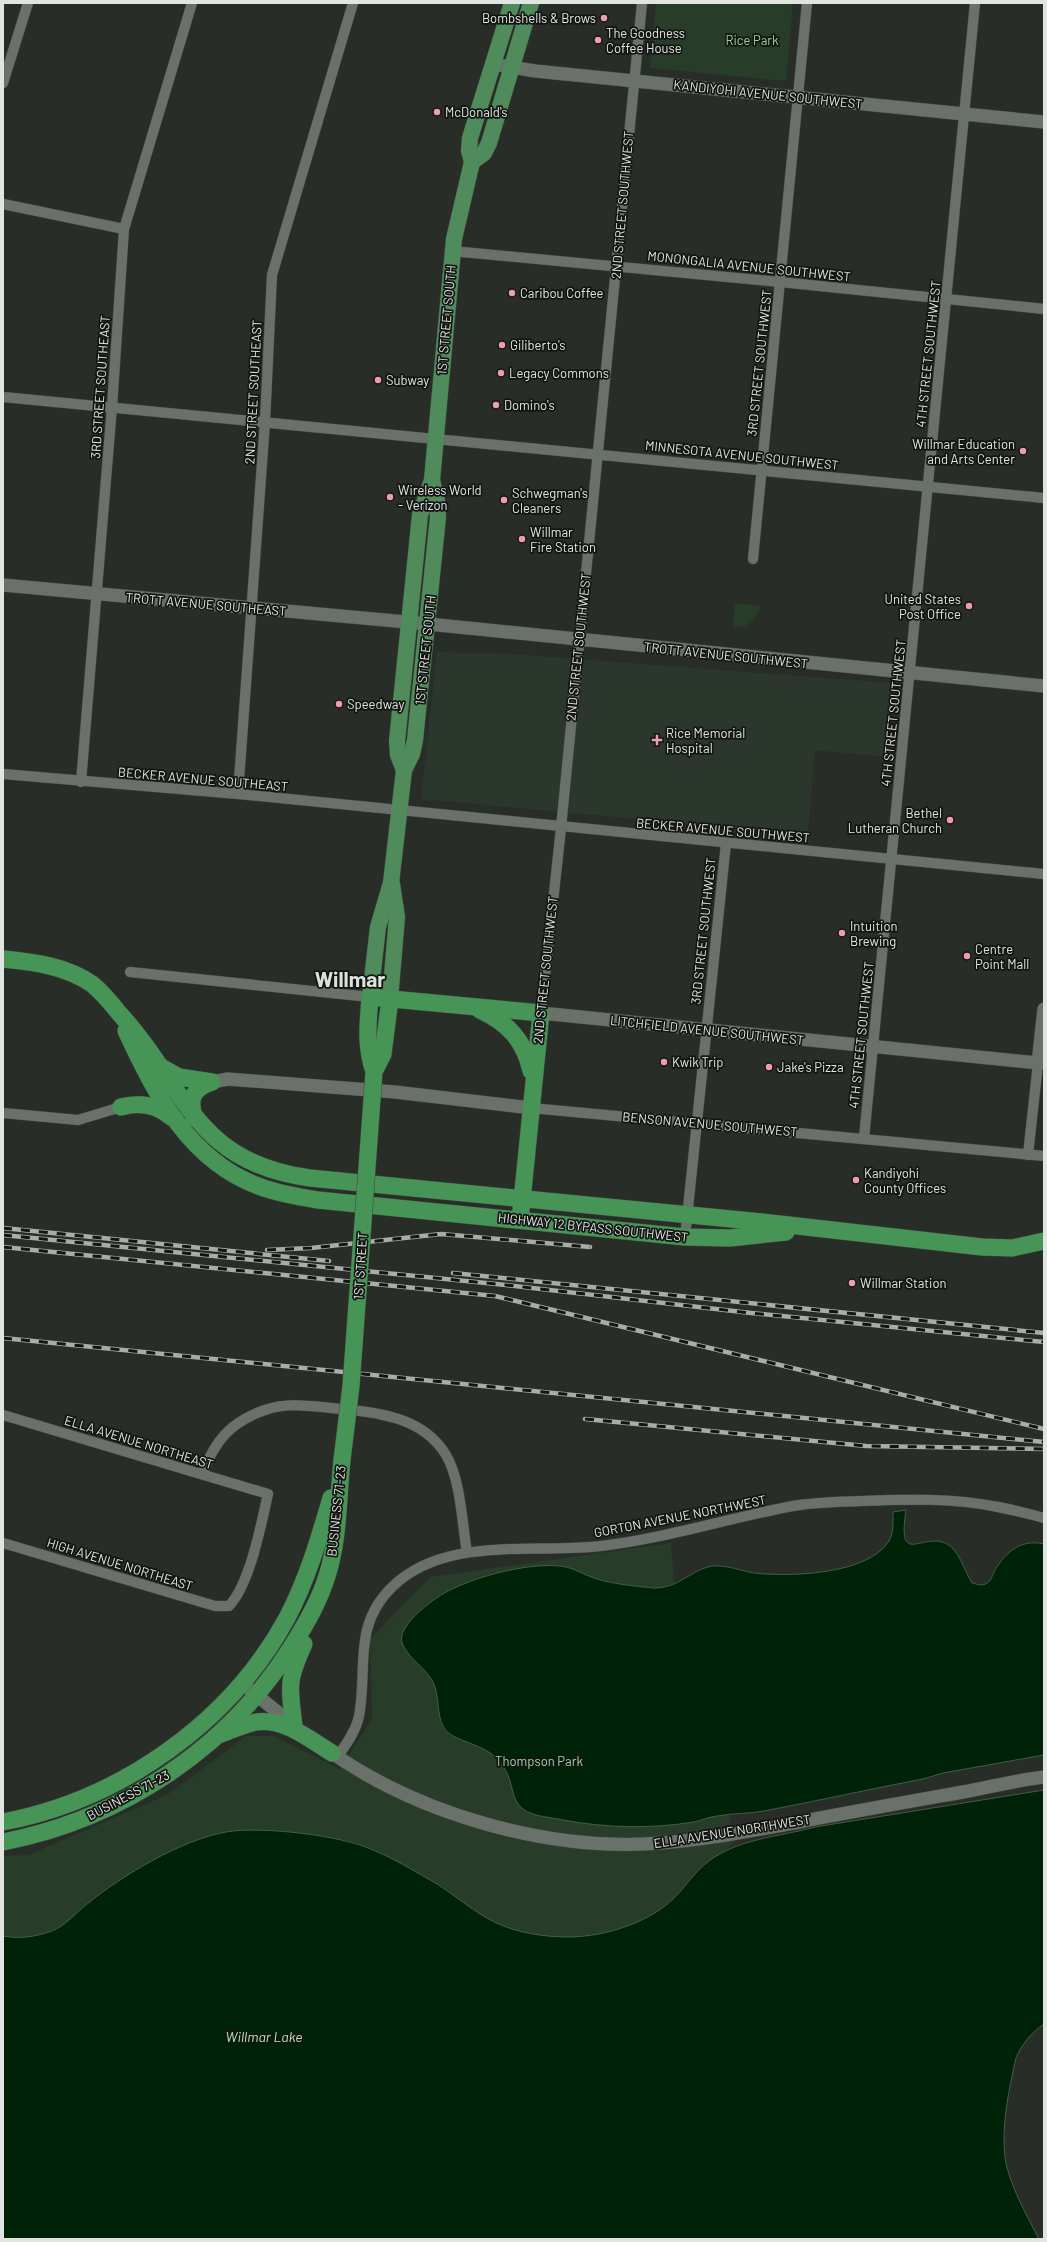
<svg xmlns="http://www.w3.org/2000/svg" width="1047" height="2242" viewBox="0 0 1047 2242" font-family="Barlow,sans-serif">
<rect width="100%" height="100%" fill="#282d28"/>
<path fill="#2b362c" d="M437 652 512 654 892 683 885 757 815 750 808 835 421 799Z"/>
<g fill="#273d2a">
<path d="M656 3H793L786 81 650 68Z"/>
<path d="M735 603 760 606C757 620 748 628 733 627Z"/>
<path d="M671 1543 674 1580 735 1841 644 1931 567 1945 41 1946 3 1937V1856L28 1855 167 1795 246 1736H274L340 1769 372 1719 370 1639 430 1577Z"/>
</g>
<g fill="#002207" stroke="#445c49">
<path d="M906 1510C897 1569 922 1531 947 1544 959 1550 965 1572 972 1583 977 1584 982 1587 987 1583 991 1581 993 1574 995 1570 1007 1551 1021 1539 1044 1544V1755L943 1773 923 1779C870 1789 817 1801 764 1811 749 1814 732 1813 717 1816 709 1817 702 1820 694 1822 650 1829 607 1828 563 1820 550 1817 534 1817 523 1809 511 1800 513 1783 506 1771 504 1767 499 1761 495 1757 481 1743 452 1741 444 1728 436 1714 440 1696 433 1682 426 1668 409 1659 403 1645 395 1629 424 1607 435 1599 462 1579 532 1560 566 1567 576 1569 584 1575 594 1578 612 1584 634 1586 653 1588 679 1589 691 1569 713 1566 728 1565 741 1571 754 1573 789 1577 868 1575 889 1541 894 1532 893 1521 893 1512Z"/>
<path d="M1044 1790V2024C1032 2032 1021 2045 1016 2058 1009 2089 1001 2126 1005 2158 1009 2184 1027 2216 1039 2239H3V1936C20 1939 35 1937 52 1931 65 1926 76 1913 87 1904 123 1875 181 1840 226 1832 260 1826 341 1835 373 1850 395 1859 416 1872 437 1884 453 1894 468 1907 485 1917 508 1931 536 1936 563 1937 599 1938 645 1925 672 1900 685 1888 694 1872 709 1861 740 1838 779 1837 815 1827Z"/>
</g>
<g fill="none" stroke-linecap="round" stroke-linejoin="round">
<g stroke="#424843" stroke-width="11">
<g id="minor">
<path d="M3 83 28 3"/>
<path d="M3 204 124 229"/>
<path d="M452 251 780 282 1044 309"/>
<path d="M3 397 1044 498"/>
<path d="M753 559 807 3"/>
<path d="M3 774 238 794 1044 874"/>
<path d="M81 782 112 407 124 229 192 3"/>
<path d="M238 794 265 422 272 275 353 3"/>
<path d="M130 972 370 997"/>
<path d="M541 1013 561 828 642 3"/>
<path d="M531 1108 1044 1156"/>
<path d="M3 1113 78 1120 121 1107"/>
<path d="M864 1138 975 3"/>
<path d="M1028 1155 1038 1063 1044 1064"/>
<path d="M685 1237 726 843"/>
<path d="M3 1415 268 1494C261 1525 250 1584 229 1606H215L3 1543"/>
<path d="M202 1474C215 1441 230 1422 265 1410 287 1402 309 1406 331 1408 373 1412 422 1415 446 1455 461 1480 462 1524 467 1552"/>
<path d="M337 1757C346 1745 356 1731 359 1716 368 1669 352 1626 392 1587 445 1535 533 1554 601 1546 666 1538 729 1518 793 1506 816 1502 839 1502 862 1501 907 1499 954 1498 998 1507 1014 1510 1029 1514 1044 1518"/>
</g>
</g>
<g stroke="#424843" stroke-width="14">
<g id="tertiary">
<path d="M493 64 535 71 1044 122"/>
<path d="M3 585 428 624 1044 686"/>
<path d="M541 1013 1038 1063 1044 1009"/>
<path d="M212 1082 228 1079 395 1092 531 1108"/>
<path d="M249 1689 296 1727"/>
<path d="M325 1748C416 1814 548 1852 661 1843 705 1840 750 1831 794 1823 850 1812 907 1802 963 1792 990 1787 1017 1780 1044 1777"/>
</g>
</g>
<g stroke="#424843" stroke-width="17">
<g id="primary">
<path d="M472 162 484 153 489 143 531 3"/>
<path d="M404 770 398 755 397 741 420 515 432 480 454 239 472 162 469 151 470 138 512 3"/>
<path d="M370 997 378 927 391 883 404 770 412 754 415 740 438 517 437 501 432 480"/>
<path d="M390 999 397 917 392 884"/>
</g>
</g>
<g stroke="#424843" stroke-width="18">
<g id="trunk">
<path d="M3 959C34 962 66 966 92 984 102 992 111 1003 119 1013 187 1087 192 1162 310 1178L762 1222 982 1247 1012 1248 1044 1241"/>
<path d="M480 1010C508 1023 524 1040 531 1071"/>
<path d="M126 1031C156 1095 190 1162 261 1187 280 1194 299 1197 318 1200L685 1237 730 1238 786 1232"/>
<path d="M161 1067 179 1077 212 1082"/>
<path d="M374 1072C365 1045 368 1025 370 997L541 1013 521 1210"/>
<path d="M374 1072 383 1054 390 999"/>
<path d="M121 1107C139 1102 157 1105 171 1117"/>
<path d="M194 1118C189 1098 192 1089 212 1082"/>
<path d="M294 1726C289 1686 287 1681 304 1644"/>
<path d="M221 1734C232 1730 245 1724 256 1722 284 1718 309 1739 332 1753"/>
<path d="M3 1822C120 1800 230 1723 287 1618 307 1580 319 1539 331 1498"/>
<path d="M3 1842C121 1819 228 1749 292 1646 306 1624 319 1602 327 1576 339 1539 338 1498 342 1460"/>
</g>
</g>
<use href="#minor" stroke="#6a716b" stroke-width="10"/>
<use href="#tertiary" stroke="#6a716b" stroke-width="13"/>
<use href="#primary" stroke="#4f8b5b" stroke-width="16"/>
<use href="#trunk" stroke="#469456" stroke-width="17"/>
<g stroke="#a9adaa" stroke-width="4.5">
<g id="rail">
<path d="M3 1228 329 1261"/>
<path d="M3 1235 506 1285 751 1313 1044 1342"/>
<path d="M3 1247 495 1296 1044 1429"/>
<path d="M267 1250 311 1248 441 1234 590 1247"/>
<path d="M453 1273 1044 1333"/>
<path d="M3 1338 1044 1442"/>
<path d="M585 1419 866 1446 1044 1449"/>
</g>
</g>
<use href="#rail" stroke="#121512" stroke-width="3" stroke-dasharray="9" stroke-linecap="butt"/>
<g stroke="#424843" stroke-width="18" stroke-linecap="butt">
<path id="trunk-bridge" d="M342 1460 351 1386 374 1072"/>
</g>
<use href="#trunk-bridge" stroke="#469456" stroke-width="17"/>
</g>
<g fill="#ef9ab7" stroke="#121512" stroke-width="1.5">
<circle cx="604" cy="18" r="4"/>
<circle cx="598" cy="40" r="4"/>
<circle cx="437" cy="112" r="4"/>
<circle cx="512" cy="293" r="4"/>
<circle cx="502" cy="345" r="4"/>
<circle cx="501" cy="373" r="4"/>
<circle cx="378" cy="380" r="4"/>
<circle cx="496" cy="405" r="4"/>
<circle cx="1023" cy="451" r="4"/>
<circle cx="390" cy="497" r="4"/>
<circle cx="504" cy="500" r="4"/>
<circle cx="522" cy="539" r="4"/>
<circle cx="969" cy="606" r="4"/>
<circle cx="339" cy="704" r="4"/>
<path d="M655 734h4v4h4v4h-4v4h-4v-4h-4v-4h4z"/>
<circle cx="950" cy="820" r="4"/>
<circle cx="842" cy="933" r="4"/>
<circle cx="967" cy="956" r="4"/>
<circle cx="664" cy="1062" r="4"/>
<circle cx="769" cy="1067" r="4"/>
<circle cx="856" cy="1180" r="4"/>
<circle cx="852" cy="1283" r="4"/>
</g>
<g text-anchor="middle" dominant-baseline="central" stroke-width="3.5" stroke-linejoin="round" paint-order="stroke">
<g font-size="13" fill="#e1e5e2" stroke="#121512" text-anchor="start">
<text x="596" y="18" text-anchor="end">Bombshells &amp; Brows</text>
<text x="606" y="33">The Goodness<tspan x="606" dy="15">Coffee House</tspan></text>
<text x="445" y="112">McDonald's</text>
<text x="520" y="293">Caribou Coffee</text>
<text x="510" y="345">Giliberto's</text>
<text x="509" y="373">Legacy Commons</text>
<text x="386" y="380">Subway</text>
<text x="504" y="405">Domino's</text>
<text x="1015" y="444" text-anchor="end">Willmar Education<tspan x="1015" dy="15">and Arts Center</tspan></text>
<text x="398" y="490">Wireless World<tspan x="398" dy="15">- Verizon</tspan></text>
<text x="512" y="493">Schwegman's<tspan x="512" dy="15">Cleaners</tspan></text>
<text x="530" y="532">Willmar<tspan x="530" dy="15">Fire Station</tspan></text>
<text x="961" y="599" text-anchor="end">United States<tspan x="961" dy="15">Post Office</tspan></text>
<text x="347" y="704">Speedway</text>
<text x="666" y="733">Rice Memorial<tspan x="666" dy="15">Hospital</tspan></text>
<text x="942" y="813" text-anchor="end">Bethel<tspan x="942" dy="15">Lutheran Church</tspan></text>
<text x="850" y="926">Intuition<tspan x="850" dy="15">Brewing</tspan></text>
<text x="975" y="949">Centre<tspan x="975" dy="15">Point Mall</tspan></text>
<text x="672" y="1062">Kwik Trip</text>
<text x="777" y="1067">Jake's Pizza</text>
<text x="864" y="1173">Kandiyohi<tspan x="864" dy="15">County Offices</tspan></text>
<text x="860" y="1283">Willmar Station</text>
</g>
<g font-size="13" fill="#9ad5a1" stroke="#121512">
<text x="752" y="40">Rice Park</text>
<text x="539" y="1761">Thompson Park</text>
</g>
<g font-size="13" fill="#e1e5e2" stroke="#121512">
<text transform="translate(768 94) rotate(6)">KANDIYOHI AVENUE SOUTHWEST</text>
<text transform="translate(622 205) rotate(-85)">2ND STREET SOUTHWEST</text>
<text transform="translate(749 266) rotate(6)">MONONGALIA AVENUE SOUTHWEST</text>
<text transform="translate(446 320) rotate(-85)">1ST STREET SOUTH</text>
<text transform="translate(928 354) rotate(-84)">4TH STREET SOUTHWEST</text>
<text transform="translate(759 363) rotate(-84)">3RD STREET SOUTHWEST</text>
<text transform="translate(100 387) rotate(-86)">3RD STREET SOUTHEAST</text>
<text transform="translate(253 392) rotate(-87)">2ND STREET SOUTHEAST</text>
<text transform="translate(742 455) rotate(6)">MINNESOTA AVENUE SOUTHWEST</text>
<text transform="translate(206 604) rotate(5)">TROTT AVENUE SOUTHEAST</text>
<text transform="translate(578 647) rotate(-84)">2ND STREET SOUTHWEST</text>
<text transform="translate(425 650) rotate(-84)">1ST STREET SOUTH</text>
<text transform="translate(726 655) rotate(6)">TROTT AVENUE SOUTHWEST</text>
<text transform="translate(893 713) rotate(-84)">4TH STREET SOUTHWEST</text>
<text transform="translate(203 779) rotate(5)">BECKER AVENUE SOUTHEAST</text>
<text transform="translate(723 830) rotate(5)">BECKER AVENUE SOUTHWEST</text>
<text transform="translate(703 931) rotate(-84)">3RD STREET SOUTHWEST</text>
<text transform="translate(545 970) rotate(-84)">2ND STREET SOUTHWEST</text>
<text transform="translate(707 1030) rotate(6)">LITCHFIELD AVENUE SOUTHWEST</text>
<text transform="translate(861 1035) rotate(-84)">4TH STREET SOUTHWEST</text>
<text transform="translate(710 1124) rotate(5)">BENSON AVENUE SOUTHWEST</text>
<text transform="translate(593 1227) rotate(6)">HIGHWAY 12 BYPASS SOUTHWEST</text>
<text transform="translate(360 1266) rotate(-86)">1ST STREET</text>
<text transform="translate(139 1442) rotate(17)">ELLA AVENUE NORTHEAST</text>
<text transform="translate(336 1511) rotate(-84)">BUSINESS 71-23</text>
<text transform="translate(680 1516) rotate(-11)">GORTON AVENUE NORTHWEST</text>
<text transform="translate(120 1564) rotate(17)">HIGH AVENUE NORTHEAST</text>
<text transform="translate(128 1795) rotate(-28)">BUSINESS 71-23</text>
<text transform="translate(732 1831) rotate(-9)">ELLA AVENUE NORTHWEST</text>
</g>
<g font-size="14" font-style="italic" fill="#ade8b3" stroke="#121512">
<text x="264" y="2036">Willmar Lake</text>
</g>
<g font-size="21" font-weight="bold" fill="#dae2db" stroke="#121512">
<text x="350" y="978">Willmar</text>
</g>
</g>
<rect width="1047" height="2242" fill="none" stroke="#e1e5e2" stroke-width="8"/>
</svg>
